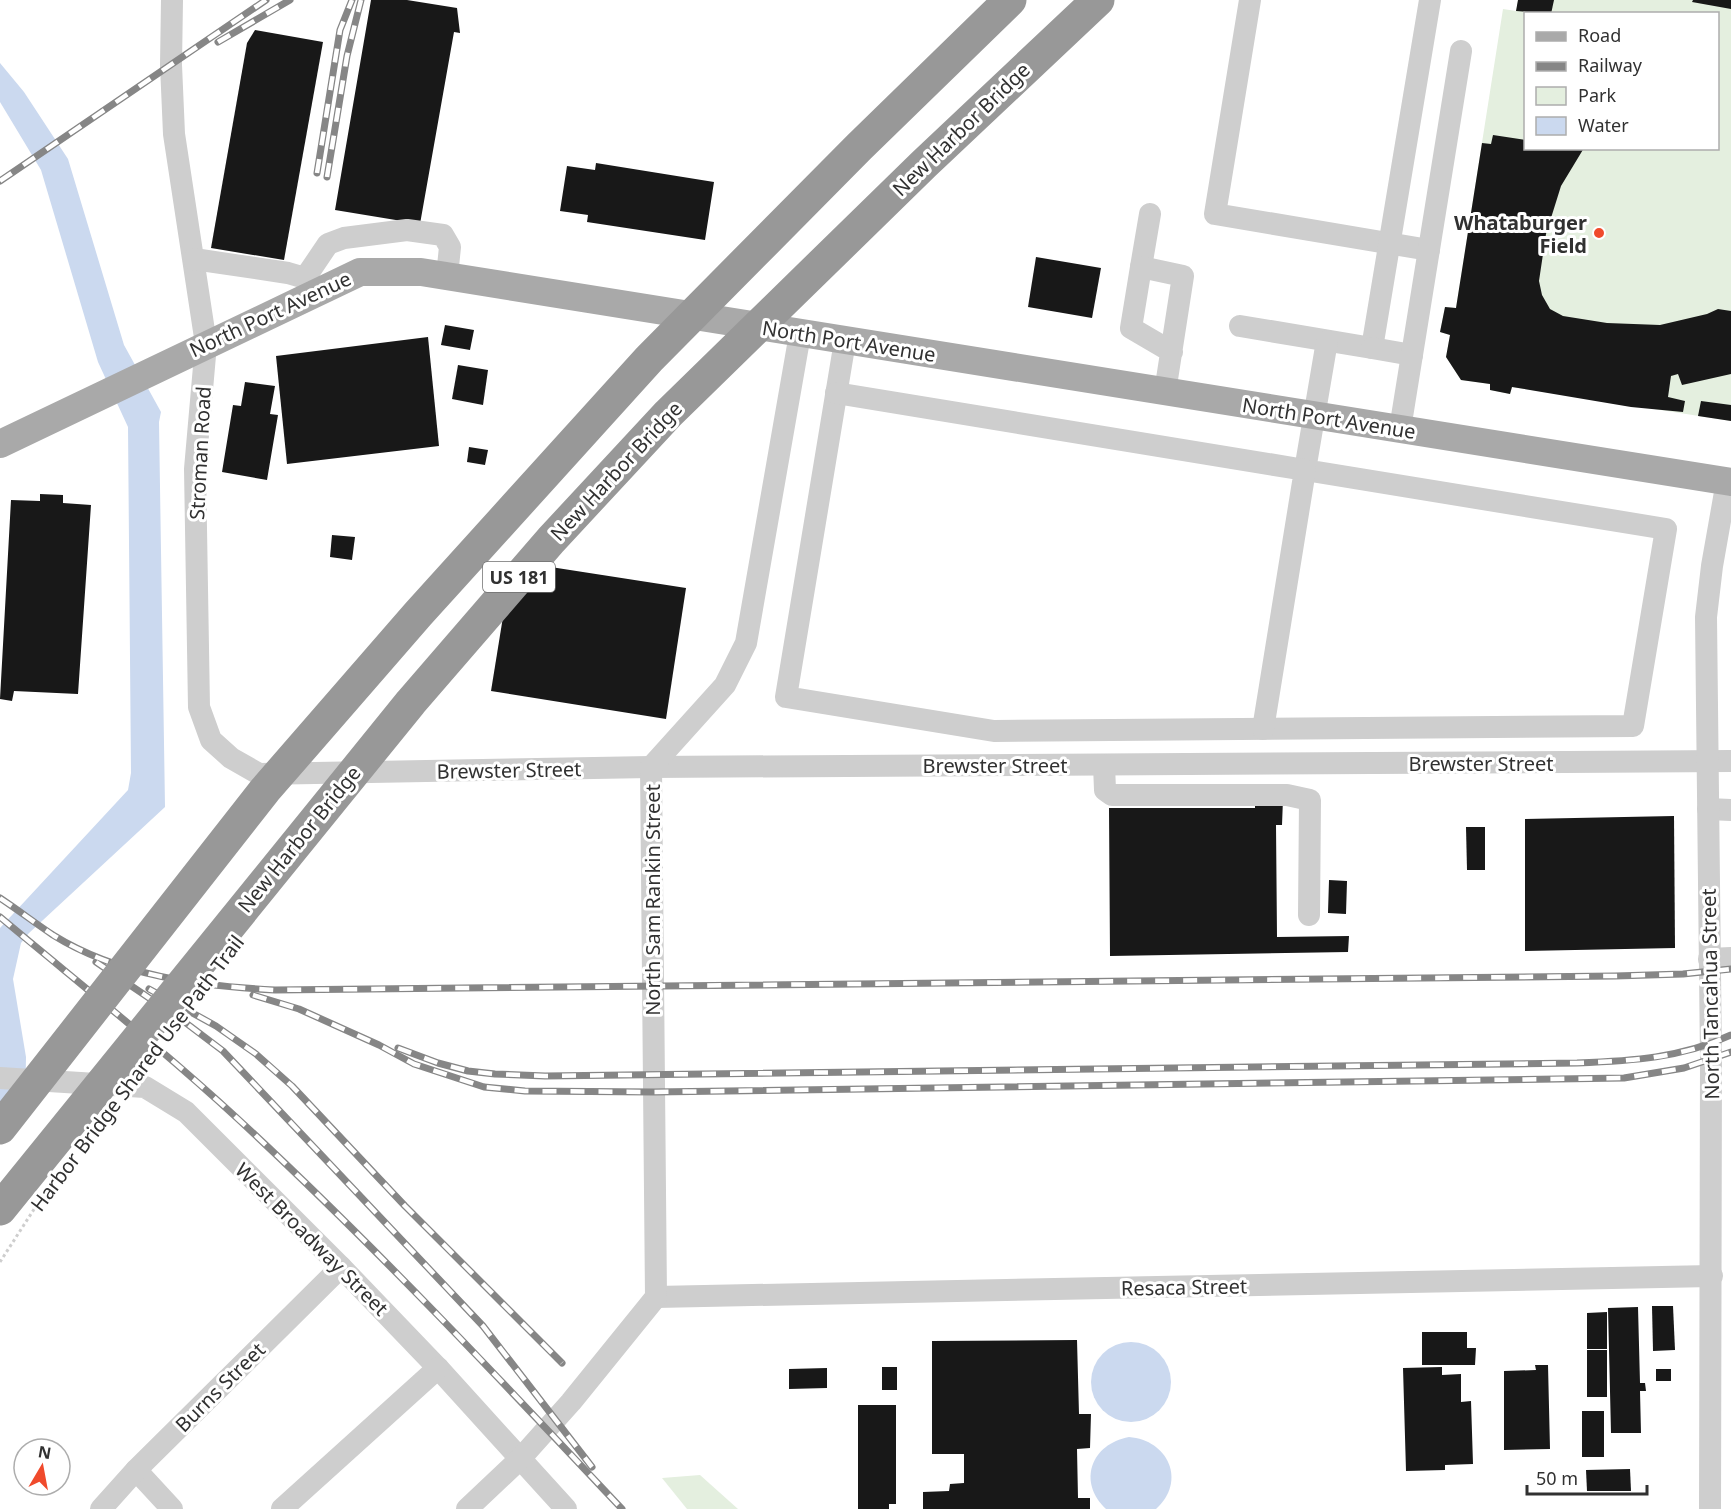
<svg xmlns="http://www.w3.org/2000/svg" width="1731" height="1509" viewBox="0 0 1731 1509" font-family="'Noto Sans',sans-serif">
<rect width="100%" height="100%" fill="#fff"/>
<g fill="#e4efdf" fill-rule="evenodd">
<path d="M1518 0H1731V421L1512 387 1510 394 1490 390V384L1461 380 1446 357 1450 335 1440 332 1445 307 1456 308 1503 9 1516 11ZM1526 14H1718V148H1526Z"/>
<path d="M700 1475 738 1509H687L662 1478Z"/>
</g>
<g fill="#cbd9ef">
<path d="M0 63 24 92 68 159 124 345 161 412 159 422 165 807 29 933 21 943 13 979 26 1057 25 1107 0 1141V928L128 790 131 773 128 427 98 362 41 170 0 102Z"/>
<circle cx="1131" cy="1382" r="40"/>
<path d="M1129 1437C1168 1440 1187 1481 1156 1509H1106C1077 1482 1091 1444 1129 1437Z"/>
</g>
<g fill="#181818">
<path d="M371 0H407L457 8 460 33 454 32 420 224 335 210Z"/>
<path d="M1518 0H1554L1551 14 1516 11Z"/>
<path d="M1693 0H1731V9L1692 2Z"/>
<path d="M255 30 323 42 284 260 211 248 247 43Z"/>
<path d="M1493 135 1526 140V148H1584L1561 186 1546 234 1539 281 1542 295 1550 309 1563 316 1607 323 1660 325 1707 314 1718 309 1731 311V374L1682 385 1678 374 1671 376 1668 397 1685 401 1683 412 1631 407 1512 387 1510 394 1490 390V384L1461 380 1446 357 1450 335 1440 332 1445 307 1456 308 1482 143 1491 144Z"/>
<path d="M596 163 714 182 705 240 587 222 588 215 560 211 567 166 595 170Z"/>
<path d="M1036 257 1101 268 1092 318 1028 307Z"/>
<path d="M445 325 474 330 470 350 441 345Z"/>
<path d="M428 337 439 446 287 464 276 356Z"/>
<path d="M458 365 488 370 483 405 452 399Z"/>
<path d="M245 382 275 386 270 414 278 415 267 480 222 472 233 405 241 406Z"/>
<path d="M1701 401 1731 405V421L1698 416Z"/>
<path d="M469 447 488 450 485 465 467 462Z"/>
<path d="M40 494 63 495V503L91 505 78 694 14 691 12 701 0 699 11 500 40 501Z"/>
<path d="M332 535 355 537 352 560 330 557Z"/>
<path d="M512 561 686 588 666 719 491 691Z"/>
<path d="M1255 799H1283L1282 825H1276L1277 937 1349 936 1348 952 1110 956 1109 808H1255Z"/>
<path d="M1674 816 1675 948 1525 951V819Z"/>
<path d="M1466 827H1485V870H1467Z"/>
<path d="M1329 880 1347 881 1346 914 1328 913Z"/>
<path d="M1652 1306H1673L1675 1350 1653 1351Z"/>
<path d="M1638 1307 1640 1383H1645L1646 1391H1640L1641 1433H1611L1608 1308Z"/>
<path d="M1607 1312V1349H1587V1313Z"/>
<path d="M1422 1332H1467V1348H1476L1475 1365H1422Z"/>
<path d="M1077 1340 1079 1414H1091L1090 1448 1077 1449 1078 1498H1090V1509H923V1492L949 1491 950 1484 964 1483V1454H932V1341Z"/>
<rect x="1587" y="1350" width="20" height="47"/>
<path d="M1535 1365H1548L1550 1449 1504 1450V1371L1536 1370Z"/>
<rect x="882" y="1367" width="15" height="23"/>
<path d="M1442 1367V1375L1461 1374V1402L1471 1401 1473 1464 1445 1465V1470L1406 1471 1403 1368Z"/>
<path d="M827 1368V1388L789 1389V1369Z"/>
<rect x="1656" y="1369" width="15" height="12"/>
<path d="M858 1405H896V1504H889V1509H858Z"/>
<rect x="1582" y="1411" width="22" height="46"/>
<path d="M1630 1469 1631 1491H1587L1586 1470Z"/>
</g>
<g fill="none" stroke-linecap="round" stroke-linejoin="round">
<g stroke="#cecece" stroke-width="22">
<path d="M172 0 171 65 174 134 206 344 195 469 199 707 211 740 231 758 259 774 651 767 1731 761"/>
<path d="M1250 0 1215 214 1429 250"/>
<path d="M194 259 288 273 305 278 314 289"/>
<path d="M1141 267 1150 214"/>
<path d="M305 278 328 244 344 238 407 230 443 235 450 247 447 276"/>
<path d="M1240 326 1372 348 1430 0"/>
<path d="M845 341 786 697 994 731 1633 726 1666 529 1305 470 1327 341"/>
<path d="M1372 348 1412 355"/>
<path d="M1165 392 1183 276 1141 267 1131 328 1172 352"/>
<path d="M836 393 1305 470 1263 729"/>
<path d="M1400 429 1461 51"/>
<path d="M1104 765 1105 790 1112 795H1287L1310 800 1309 915"/>
<path d="M1708 809 1731 810"/>
<path d="M1709 959 1731 958"/>
<path d="M0 1078 145 1087 186 1112 341 1267 438 1368 566 1509"/>
<path d="M656 1297 1712 1276"/>
<path d="M136 1470 172 1509"/>
<path d="M101 1509 136 1470 341 1267"/>
<path d="M282 1509 438 1368"/>
<path d="M467 1509 520 1459 571 1402 656 1297 651 767 725 685 746 643 800 334"/>
<path d="M1710 1509 1711 1060 1706 617 1712 566 1727 481"/>
</g>
<path stroke="#a9a9a9" stroke-width="28" d="M0 444 360 272H421L1731 482"/>
<g stroke="#868686" stroke-width="7">
<g id="rail">
<path d="M218 42 290 0"/>
<path d="M317 173 340 30 352 0"/>
<path d="M327 177 347 56 361 0"/>
<path d="M0 181 266 0"/>
<path d="M0 898C18 910 35 923 53 935 119 976 200 986 275 990L1615 976 1683 974 1731 969"/>
<path d="M0 917C80 984 161 1048 238 1119 372 1243 497 1376 622 1509"/>
<path d="M96 962 186 1023 223 1051 483 1326 592 1467"/>
<path d="M149 989 216 1026 256 1054 292 1086 405 1206 562 1363"/>
<path d="M253 995 299 1009 379 1045 414 1064 484 1087 525 1091 654 1092 1624 1078 1684 1068 1731 1052"/>
<path d="M398 1048 438 1063 468 1071 495 1074 545 1076 1577 1063C1631 1061 1682 1058 1731 1035"/>
</g>
</g>
<use href="#rail" stroke="#fff" stroke-width="4.5" stroke-dasharray="14" stroke-linecap="butt"/>
<path stroke="#cecece" stroke-width="3" stroke-dasharray="3 3" stroke-linecap="butt" d="M0 1262 40 1200"/>
<g stroke="#989898" stroke-width="33">
<path d="M0 1128 265 790 418 614 649 359 859 147 1010 0"/>
<path d="M0 1209 411 702 551 540 668 414 924 164 1098 0"/>
</g>
</g>
<circle fill="#f04a2c" stroke="#fff" stroke-width="2" cx="1599" cy="233" r="6"/>
<g text-anchor="middle" dominant-baseline="central" stroke-width="6" stroke-linejoin="round" paint-order="stroke">
<rect fill="#fff" stroke="#6f6f6f" stroke-width="1.5" x="483" y="562" width="72" height="30" rx="4.5"/>
<g font-size="18" font-weight="bold" fill="#313131">
<text x="519" y="577">US 181</text>
</g>
<g font-size="20" fill="#313131" stroke="#fff">
<text transform="translate(961 129) rotate(-44)">New Harbor Bridge</text>
<text transform="translate(270 314) rotate(-25)">North Port Avenue</text>
<text transform="translate(849 341) rotate(9)">North Port Avenue</text>
<text transform="translate(1329 418) rotate(9)">North Port Avenue</text>
<text transform="translate(200 453) rotate(-87)">Stroman Road</text>
<text transform="translate(616 471) rotate(-47)">New Harbor Bridge</text>
<text x="1481" y="763">Brewster Street</text>
<text x="995" y="765">Brewster Street</text>
<text transform="translate(509 770) rotate(-1)">Brewster Street</text>
<text transform="translate(299 839) rotate(-51)">New Harbor Bridge</text>
<text transform="translate(652 900) rotate(-90)">North Sam Rankin Street</text>
<text transform="translate(1710 994) rotate(-91)">North Tancahua Street</text>
<text transform="translate(137 1073) rotate(-53)">Harbor Bridge Shared Use Path Trail</text>
<text transform="translate(312 1239) rotate(45)">West Broadway Street</text>
<text transform="translate(1184 1287) rotate(-1)">Resaca Street</text>
<text transform="translate(220 1387) rotate(-45)">Burns Street</text>
</g>
<g font-size="20" font-weight="bold" fill="#313131" stroke="#fff" text-anchor="end">
<text x="1587" y="222">Whataburger<tspan x="1587" dy="23">Field</tspan></text>
</g>
</g>
<rect x="1524" y="12" width="195" height="138" fill="#ffffff" stroke="#adadad" stroke-width="1.5"/>
<rect x="1536" y="32" width="30" height="9" fill="#a9a9a9" stroke="#adadad" stroke-width="1.5"/>
<text x="1578" y="42" font-size="18" fill="#313131">Road</text>
<rect x="1536" y="62" width="30" height="9" fill="#868686" stroke="#adadad" stroke-width="1.5"/>
<text x="1578" y="72" font-size="18" fill="#313131">Railway</text>
<rect x="1536" y="87" width="30" height="18" fill="#e4efdf" stroke="#adadad" stroke-width="1.5"/>
<text x="1578" y="102" font-size="18" fill="#313131">Park</text>
<rect x="1536" y="117" width="30" height="18" fill="#cbd9ef" stroke="#adadad" stroke-width="1.5"/>
<text x="1578" y="132" font-size="18" fill="#313131">Water</text>
<g transform="translate(42 1467) rotate(10)"><circle r="28" fill="#ffffff" stroke="#adadad" stroke-width="1.5"/>
<path d="M0-4.5L10 22L0 15L-10 22Z" fill="#f04a2c"/>
<text y="-9" font-size="16" font-weight="bold" text-anchor="middle" fill="#313131">N</text>
</g>
<path d="M1527 1485v9h120v-9" fill="none" stroke="#313131" stroke-width="3"/>
<text x="1536" y="1485" font-size="18" fill="#313131" stroke="#ffffff" stroke-width="4.5" paint-order="stroke">50 m</text>
</svg>
